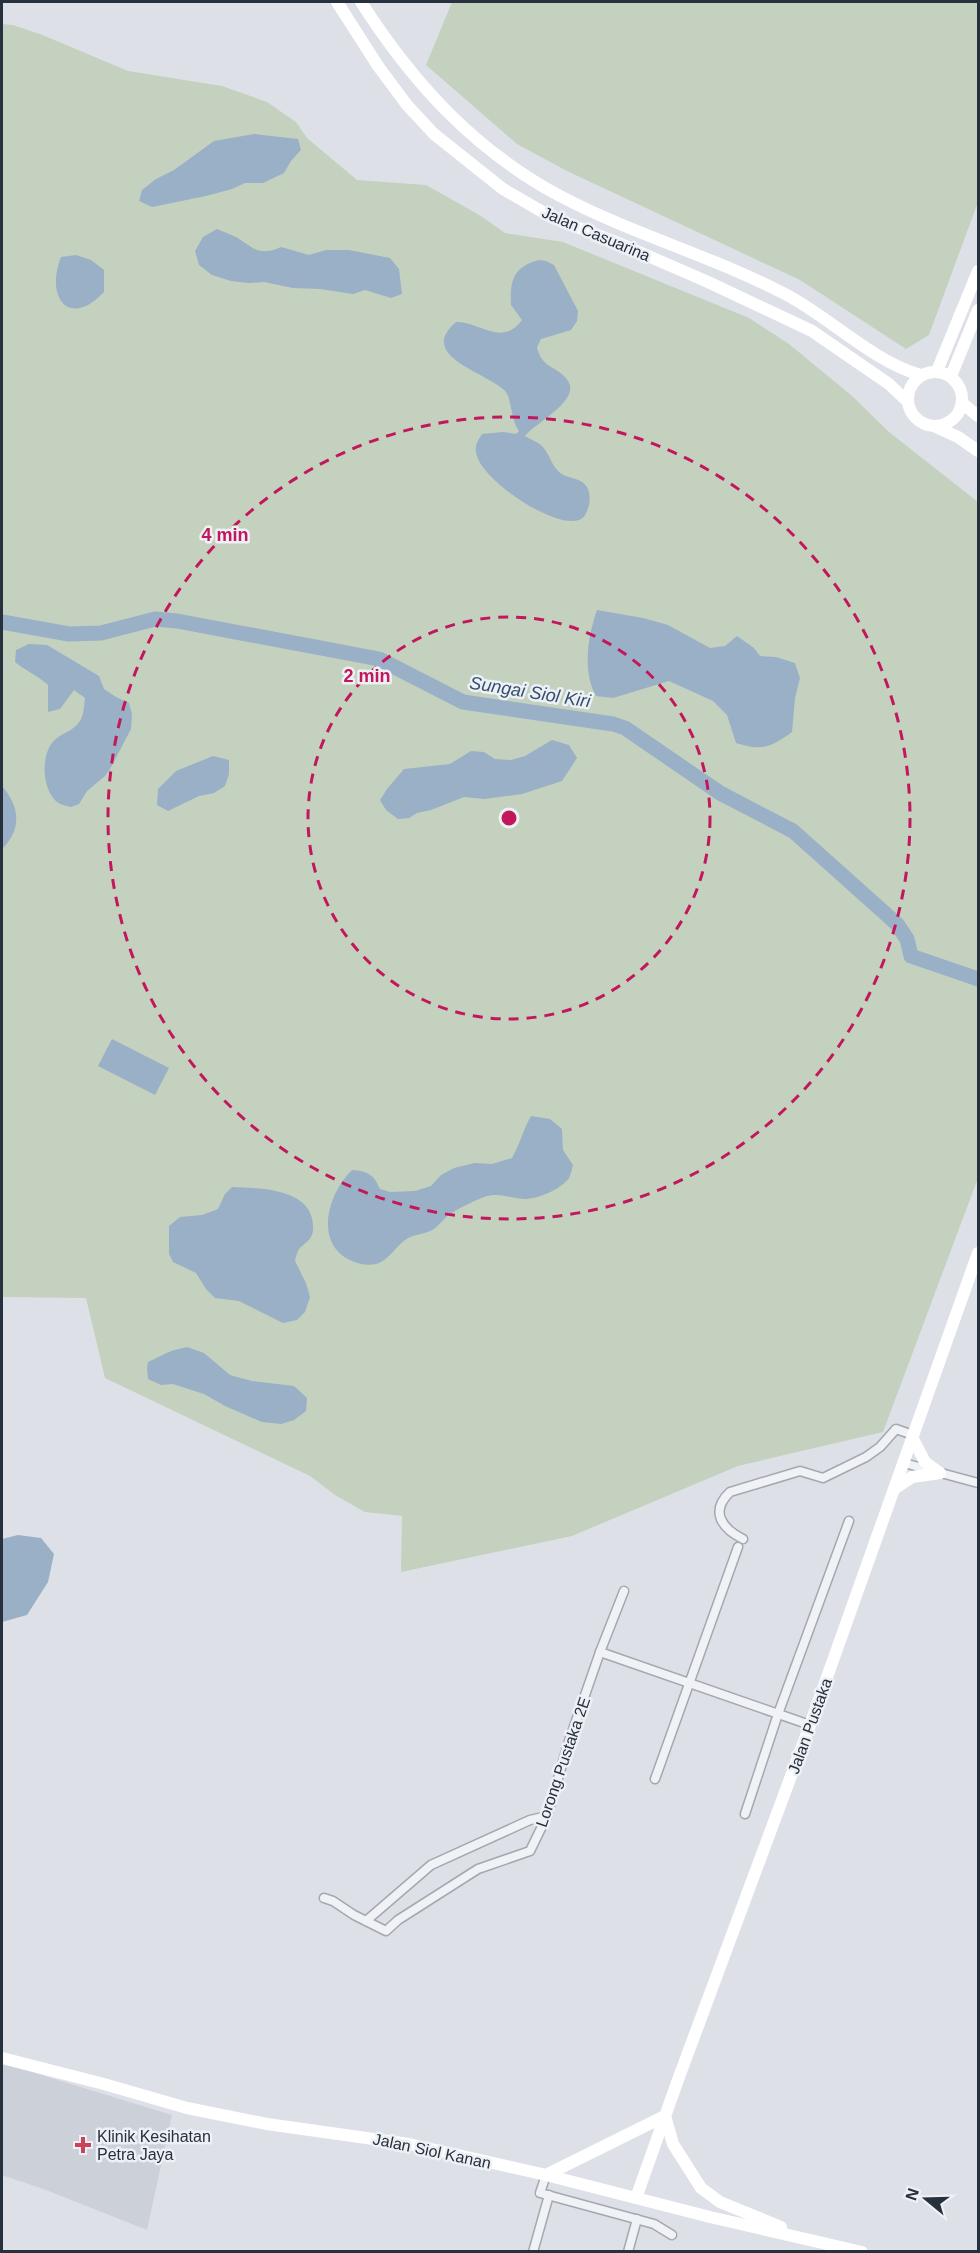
<svg xmlns="http://www.w3.org/2000/svg" width="980" height="2253" viewBox="0 0 980 2253" font-family="Arial,sans-serif">
<rect width="100%" height="100%" fill="#dde1e7"/>
<path fill="#ccd0d9" d="M2 2063 172 2115 147 2230 46 2190 2 2175Z"/>
<g fill="#c4d1bf">
<path d="M452 2H978V202L929 335 906 349 800 280 567 171 517 144 426 65Z"/>
<path d="M2 24 13 25 40 34 128 71 222 86 267 102 296 122 307 138 357 180 426 185 481 216 505 233 563 242 749 318 789 344 851 395 889 432 978 502V1178L883 1432 738 1466 572 1536 401 1572 402 1516 365 1512 335 1495 310 1476 105 1378 86 1298 2 1297Z"/>
</g>
<g fill="#99b0c6">
<path d="M254 134 298 139 301 150 291 161 284 173 263 183H245L232 189 206 196 152 207 139 201 142 190 156 179 174 170 214 141Z"/>
<path d="M217 229C223 232 230 234 236 237 254 248 259 257 281 247L309 255 326 250H349L390 258 399 269 402 294 391 298 365 290 353 294 320 289 293 288 264 282 249 283 231 281 212 275 199 265 195 251 203 237Z"/>
<path d="M76 255 91 260 104 270V292C69 329 45 298 61 257Z"/>
<path d="M539 260 546 261 554 265 578 311 577 321 571 330 541 339 537 347C542 370 558 365 568 381 581 401 533 424 525 436 530 439 537 442 541 445 549 452 551 465 559 472 567 479 581 477 587 487 590 492 590 500 589 505 587 512 585 518 579 520 554 529 479 479 476 452 475 445 478 440 482 434L503 432 516 434 519 431C510 418 512 400 506 392 490 373 415 357 456 322 480 321 501 348 522 320L511 305C510 280 513 267 539 260Z"/>
<path d="M597 610 643 618 668 625 710 648 725 646 737 636 754 648 760 656 776 657 795 663 800 678 795 698 792 732C770 748 762 751 736 743L727 715 713 701 669 681 613 698 596 696C582 671 588 636 597 610Z"/>
<path d="M29 644 47 645 99 676 104 689 116 697 129 703 132 714 131 729 110 769 105 776 87 791 79 804 71 807C67 806 61 805 57 802 41 789 40 750 57 738 66 731 72 732 80 721 84 715 84 705 85 698L74 690 60 709 48 712V685C37 675 26 671 15 662L16 650Z"/>
<path d="M552 740 569 745 577 758 562 781 522 794 485 799 464 797 431 810 417 813 409 818 398 819 386 810 380 800 387 789 404 769 450 764 471 751 484 752 495 759 511 760 525 756Z"/>
<path d="M213 756 229 760V774L225 786 214 793 199 796 168 811 157 805 158 789 176 771Z"/>
<path d="M2 786C19 806 23 828 2 849Z"/>
<path d="M112 1039 169 1068 155 1095 98 1066Z"/>
<path d="M531 1116 550 1119 562 1129 563 1150 573 1165C572 1169 571 1174 569 1178 560 1190 538 1199 524 1199 509 1198 498 1192 484 1197 471 1202 459 1208 447 1216 443 1220 439 1225 434 1229 426 1234 416 1234 408 1238 396 1245 390 1260 376 1264 367 1266 358 1264 350 1260 313 1242 329 1192 352 1170 368 1171 374 1175 380 1189L390 1192 415 1191 431 1186 441 1175 454 1168 475 1163 492 1164 512 1158C520 1144 523 1130 531 1116Z"/>
<path d="M232 1187C260 1188 316 1188 313 1230 312 1240 306 1242 300 1248 297 1251 296 1257 295 1261L306 1283 310 1297 305 1312 297 1320 283 1323 239 1301 215 1298 206 1289 196 1273 173 1262 169 1254V1226L180 1217 202 1215 218 1209 225 1194Z"/>
<path d="M187 1347 204 1353 230 1375 252 1381 294 1386 307 1398 306 1411 294 1420 281 1424 262 1422 225 1406 204 1394 173 1384 161 1385 148 1379 147 1368 148 1362 171 1351Z"/>
<path d="M18 1535 41 1538 54 1554 48 1582 27 1615 2 1622V1539Z"/>
</g>
<g fill="none" stroke-linecap="round" stroke-linejoin="round">
<path stroke="#99b0c6" stroke-width="15" d="M2 622 69 634 101 633 155 619 177 621 379 659 463 702 613 724 625 728 720 793 793 831 897 924 907 939 911 956 978 979"/>
<g stroke="#a3a8b1" stroke-width="11">
<g id="street">
<path d="M904 1463 978 1483"/>
<path d="M743 1539C721 1528 710 1511 730 1492L800 1471 823 1478 866 1457 880 1447 896 1429 913 1435"/>
<path d="M600 1652 810 1725"/>
<path d="M655 1779 738 1547"/>
<path d="M745 1814 778 1714 849 1521"/>
<path d="M324 1898 333 1901 354 1915 386 1931 398 1920 478 1869 530 1851 547 1816 569 1741 600 1652 624 1591"/>
<path d="M366 1921 431 1865 530 1820 547 1816"/>
<path d="M546 2175 540 2193 654 2224 672 2235"/>
<path d="M533 2252 549 2195"/>
<path d="M628 2252 637 2219"/>
</g>
</g>
<use href="#street" stroke="#f0f2f5" stroke-width="8"/>
<g stroke="#fff" stroke-width="12">
<path d="M337 2 378 66 407 105 434 134 503 189 553 218 616 242 708 282 812 331 889 384 908 402"/>
<path d="M361 2C413 83 474 150 560 196 632 234 712 256 785 294 828 316 875 363 921 375"/>
<path d="M937 371 978 271"/>
<circle cx="935" cy="399" r="27"/>
<path d="M951 376 978 310"/>
<path d="M962 403 978 416"/>
<path d="M934 426 958 437 978 451"/>
<path d="M913 1439 925 1462 940 1473"/>
<path d="M894 1489 912 1477 940 1473"/>
<path d="M2 2058 104 2084 187 2108 267 2124 409 2144 546 2175 710 2217 862 2252"/>
<path d="M546 2175 665 2116 673 2144 701 2188 720 2202 781 2227"/>
<path d="M636 2198 679 2077 810 1725 978 1253"/>
</g>
</g>
<g fill="none" stroke="#c2185b" stroke-width="3" stroke-dasharray="10 8">
<circle cx="509" cy="818" r="201"/>
<circle cx="509" cy="818" r="401"/>
</g>
<path fill="#ca445b" stroke="#edf0f5" stroke-width="2" d="M80 2136h6v6h6v6h-6v6h-6v-6h-6v-6h6z"/>
<g text-anchor="middle" dominant-baseline="central" stroke-width="5" stroke-linejoin="round" paint-order="stroke">
<g font-size="16" fill="#27303d" stroke="#edf0f5">
<text transform="translate(596 234) rotate(23)">Jalan Casuarina</text>
<text transform="translate(810 1726) rotate(-70)">Jalan Pustaka</text>
<text transform="translate(563 1762) rotate(-71)">Lorong Pustaka 2E</text>
<text transform="translate(432 2151) rotate(12)">Jalan Siol Kanan</text>
</g>
<g font-size="16" fill="#27303d" stroke="#edf0f5" text-anchor="start">
<text x="97" y="2136">Klinik Kesihatan<tspan x="97" dy="18">Petra Jaya</tspan></text>
</g>
<g font-size="18" font-style="italic" fill="#334f70" stroke="#edf0f5">
<text transform="translate(530 692) rotate(9)">Sungai Siol Kiri</text>
</g>
</g>
<circle cx="509" cy="818" r="9" fill="#c2185b" stroke="#edf0f5" stroke-width="3"/>
<g font-size="18" text-anchor="middle" font-weight="bold" fill="#c2185b" stroke="#edf0f5" stroke-width="5" stroke-linejoin="round" paint-order="stroke">
<text x="225" y="541">4 min</text>
<text x="367" y="682">2 min</text>
</g>
<rect width="980" height="2253" fill="none" stroke="#27303d" stroke-width="6"/>
<g transform="translate(926 2199) rotate(289)" stroke="#edf0f5" stroke-width="4.5" paint-order="stroke">
<path d="M0-4.5L10 22L0 15L-10 22Z" fill="#27303d"/>
<text y="-9" font-size="16" font-weight="bold" text-anchor="middle" fill="#27303d">N</text>
</g>
</svg>
